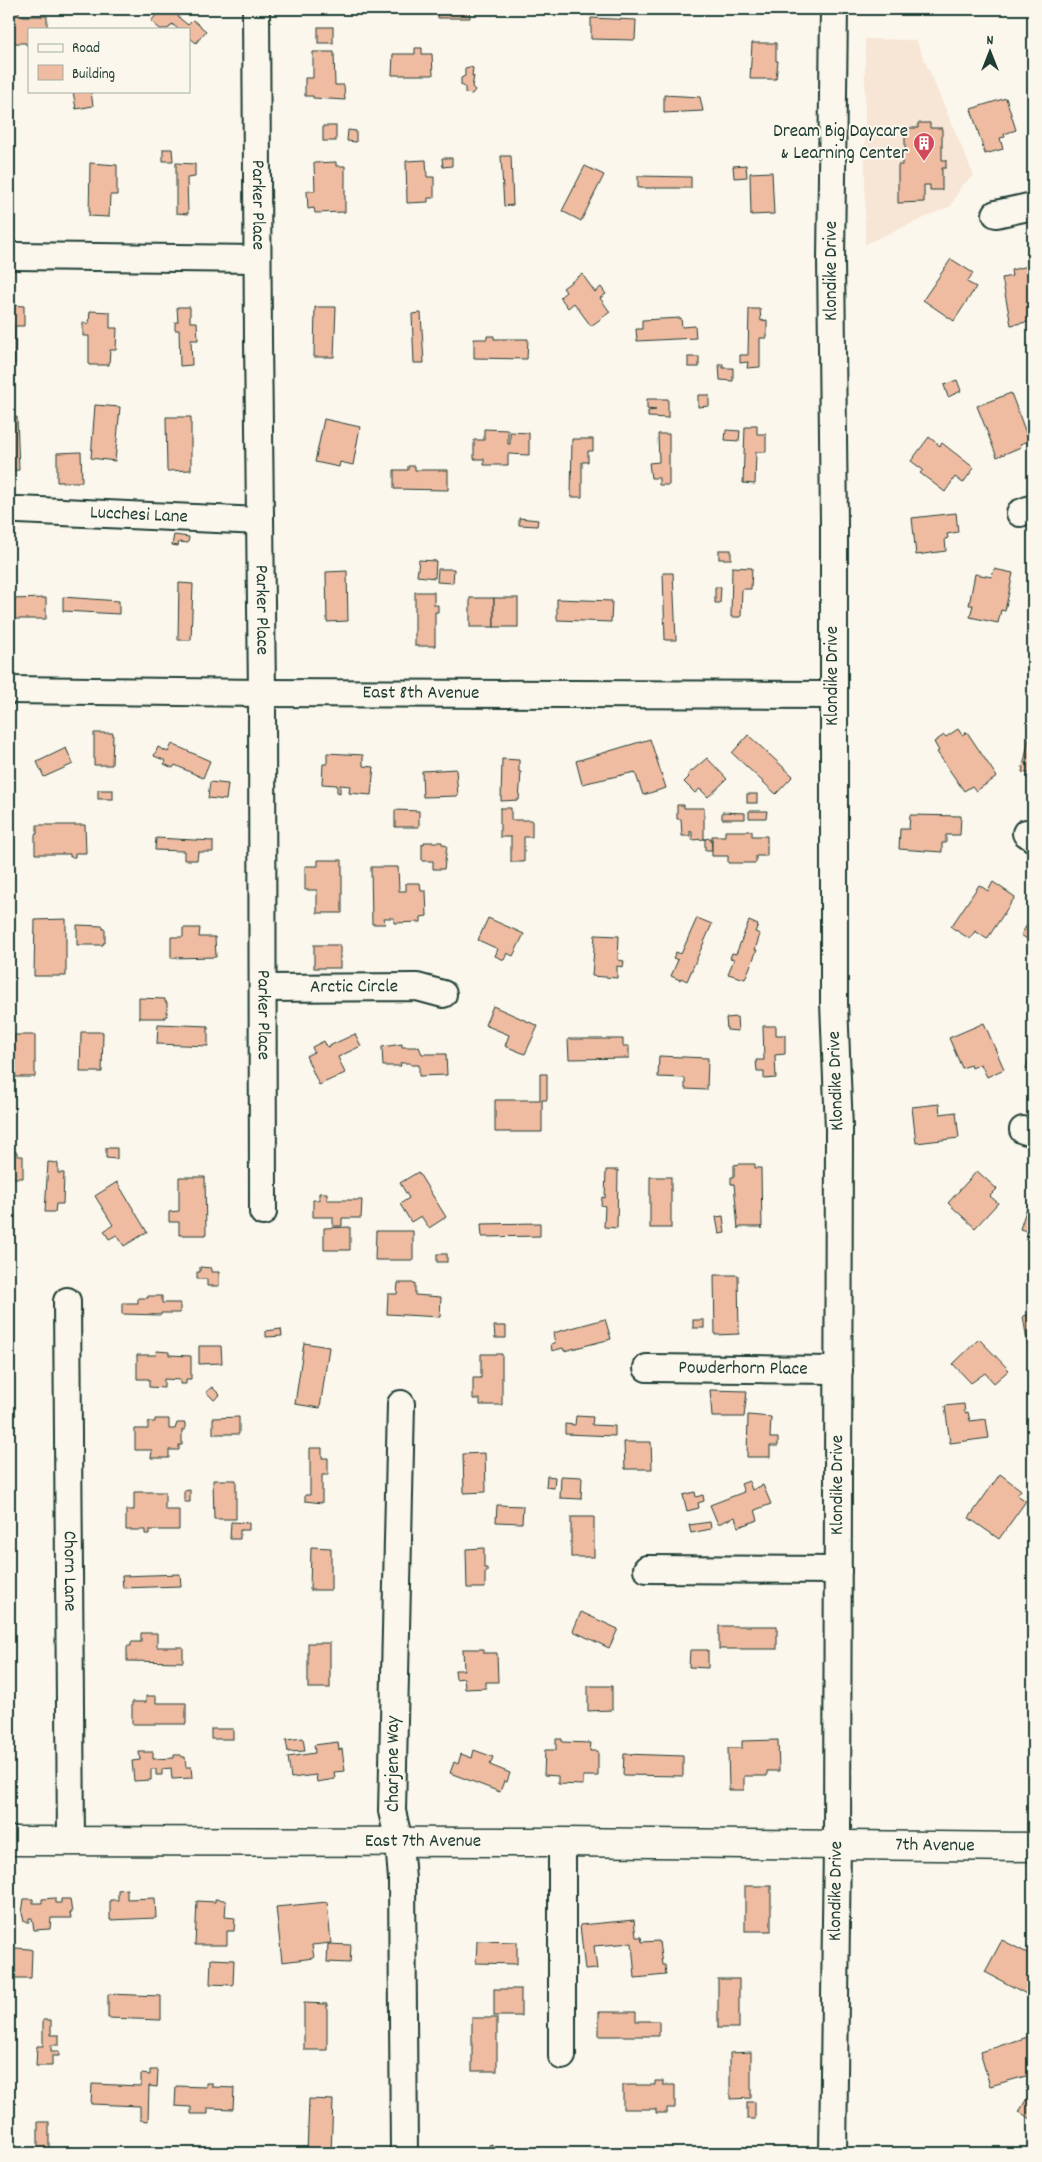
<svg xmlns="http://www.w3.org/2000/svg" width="1042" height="2162" viewBox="0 0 1042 2162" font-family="Dekko,sans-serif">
<rect width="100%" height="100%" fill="#fbf7ec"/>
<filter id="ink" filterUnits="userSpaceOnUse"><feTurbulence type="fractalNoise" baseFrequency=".02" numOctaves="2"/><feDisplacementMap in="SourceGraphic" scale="10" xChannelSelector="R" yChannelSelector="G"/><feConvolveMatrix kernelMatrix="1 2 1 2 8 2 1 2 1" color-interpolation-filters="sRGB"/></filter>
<g filter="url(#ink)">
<path fill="#f7e5d6" d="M865 39 916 40 974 176 961 186 951 206 865 244Z"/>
<g fill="#efbba1" stroke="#1f3d34">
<path d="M9 9H19V16H47V29H29V45H26V43H9Z"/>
<path d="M155 9H184L178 17 188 25 193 20 206 31 196 43 189 37V29H178L172 24 168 29H160L151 21 159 12Z"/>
<path d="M438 9H469L470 18H438Z"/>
<path d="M591 18 636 20 635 40 591 39Z"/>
<rect x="318" y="27" width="15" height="16"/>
<path d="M752 43H776V61H778L776 79H750Z"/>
<path d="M415 48H422V54H432L433 75H392L393 54H415Z"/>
<path d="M313 52H334L335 85H344L345 100 313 98V96H305V78H313Z"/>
<path d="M470 67 473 68 472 76H474L472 87 475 90 472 94 465 93V87L461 85V78L465 76V68Z"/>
<path d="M73 91H91L93 106 76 109Z"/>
<path d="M664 95 700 97 703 111 664 113Z"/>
<path d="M1006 98 1016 130 1004 134 1005 137 1000 138 1003 149 985 154 971 109Z"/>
<path d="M918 123H930V128H942V160H946V168H942V190H930V185H924V202L898 203V165H902V149H905V128H918Z"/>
<rect x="323" y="126" width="13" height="15"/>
<path d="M348 130 356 131V142L347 141Z"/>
<path d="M163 149H172L173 161H163Z"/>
<path d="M501 156H511L513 205 504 206Z"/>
<path d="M442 158H452V166L443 167Z"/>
<path d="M426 160 427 177H434V198H428V202L407 203 406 161Z"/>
<path d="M336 162V166H345V212L315 213 314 208 308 209 307 191H315L314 163Z"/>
<path d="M90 163 117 165V195H110L109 217 89 216Z"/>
<path d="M176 163 195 164V177L187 178 188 214 176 213Z"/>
<path d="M746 165 747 177 734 178 733 166Z"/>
<path d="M585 166 604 175 581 221 562 211Z"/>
<path d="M772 172 774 214 751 215 750 173Z"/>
<path d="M638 176 691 177V188H638Z"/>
<path d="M951 259 973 273 967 282 976 287 954 321 923 300Z"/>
<path d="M1033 265V321L1011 325 1002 278 1012 276 1011 270Z"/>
<path d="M582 274 595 292 601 287 606 294 600 298 610 312 591 326 574 303 568 308 560 297 566 292 563 288Z"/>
<path d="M9 305 24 306V326H15V364H9Z"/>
<path d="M177 307H190V322H197L198 340H191L192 365 180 366 179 330H175V322H178Z"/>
<path d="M315 307H336L334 357H314Z"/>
<path d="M749 309H760L761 321 767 320V338H760V367L747 368 748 362 740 363V355H748Z"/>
<path d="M90 311 110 312V328H117L116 350H110L109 365H89V336H83V323L89 324Z"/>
<path d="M421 313 424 363H414L412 314Z"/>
<path d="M681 318 682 327 695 326 696 338 637 341 636 329H642V320Z"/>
<path d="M487 336H494V339H528L527 359 474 358V339H487Z"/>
<rect x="688" y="357" width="11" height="10"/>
<path d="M719 364H723V368H733V381L720 380Z"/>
<path d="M957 380 961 391 948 397 944 385Z"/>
<path d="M1011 393 1029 441 1020 444 1021 447 997 457 977 406Z"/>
<path d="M698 395H709V406L698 407Z"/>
<path d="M647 399H668V418L648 417V411L656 410 647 409Z"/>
<path d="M95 405 120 407 115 461 91 458Z"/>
<path d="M9 417H17L19 470 9 471Z"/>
<path d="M166 417H191V470L167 471Z"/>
<path d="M324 419 360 427 353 465 340 462 339 467 315 462Z"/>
<path d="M751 425H757V434H766V452H756L755 484 743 483 745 427H751Z"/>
<path d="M484 429 508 430V444H510V432L529 433V455L508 454V465H484V459H474V440H484Z"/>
<path d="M726 430 740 431 739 441 725 440Z"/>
<path d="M658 434H669V485H659V478H651L649 463 659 462Z"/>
<path d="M929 437 940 446 942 443 974 468 963 483 955 477 945 492 920 473 923 470 911 461Z"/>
<path d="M572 439H593V451H588V462H582V497H571Z"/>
<path d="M81 452 82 482H57V453Z"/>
<path d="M408 466H415V470H448V490L394 489V470H408Z"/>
<path d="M956 513 958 532 947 534 948 538 945 539 946 551 916 555 912 518Z"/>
<path d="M519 518 538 520 537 526 519 525Z"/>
<path d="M174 535 189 537 188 543 179 542 178 546 172 545Z"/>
<rect x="719" y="550" width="12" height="9"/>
<path d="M419 560 436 561 435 578 417 576Z"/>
<path d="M732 567 752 568 751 589H742L741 617H731Z"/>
<path d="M438 569H454L453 583 437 582Z"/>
<path d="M994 569 1013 573 1005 611 1001 610 998 623 970 617 973 605H969L975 574 992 577Z"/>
<path d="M347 571 348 621 327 622 326 572Z"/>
<path d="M663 573H673L676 640H665Z"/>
<path d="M179 583 193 584 191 640H178Z"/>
<path d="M715 587H721L720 603H715Z"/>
<path d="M415 592H434V605H438V612H435V646H415Z"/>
<path d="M63 597 119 601V614L63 611Z"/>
<path d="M46 598V619H9V599Z"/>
<rect x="470" y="598" width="24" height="29"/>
<rect x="494" y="598" width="24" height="29"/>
<path d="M557 599 612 601 611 622 557 620Z"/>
<path d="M1032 723H1033V774L1022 772Z"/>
<path d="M958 729 962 735 967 732 997 777 976 791 972 786 964 791 937 752 939 751 934 742 944 735 946 737Z"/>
<path d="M94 733H113L112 765H94Z"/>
<path d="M748 735 793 776 776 794 732 753Z"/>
<path d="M650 739 666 788 643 795 635 772 582 784 576 761Z"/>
<path d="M172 744 210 761 203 778 175 765 173 768 164 764 166 761 154 756 158 747 168 752Z"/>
<path d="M66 748 73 764 44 777 37 762Z"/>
<path d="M327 753 363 755V766L374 767 371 795 349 793 350 786 340 785V793L337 792V785L322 784 323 764H327Z"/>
<path d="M707 758 727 779 708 797 700 789 695 793 684 782 689 777 687 775Z"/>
<path d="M502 759 519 760V772H521L519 800 501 801Z"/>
<path d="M456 769 458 796 423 797 422 771Z"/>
<path d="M210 782 228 784 226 800 208 798Z"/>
<rect x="98" y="790" width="15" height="9"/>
<rect x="747" y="794" width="10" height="9"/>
<path d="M677 805H684V808H704V839L711 838 712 850H705V839L692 840V831H690V836H682L681 819H677Z"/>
<path d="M500 808H511V820H532V837H524V862H511V837H500Z"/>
<path d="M395 810 419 811V827H395Z"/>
<path d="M749 811H767L766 818H749Z"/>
<path d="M722 812 745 813V819H722Z"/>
<path d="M910 815 961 816 960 835H946V843H942V852L899 849 900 829H909Z"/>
<path d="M37 825H85L86 853H75V857H70V854H35V834H37Z"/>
<path d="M725 831H752V836H767V856H756V863H728V856H712V836H725Z"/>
<path d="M156 838 213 841V852H198L197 860H184V851L155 850Z"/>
<path d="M424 842H442V844L447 846 444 869H433V861H422V844H424Z"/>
<path d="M318 860H342V913H317V890H305V866H318Z"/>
<path d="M371 867H398L399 891H406V883H420L421 891H426L427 916 421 917V922L394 923V918H384L385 924H372Z"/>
<path d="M993 882 1015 897 987 939 975 931 970 939 951 927 979 885 988 891Z"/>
<path d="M1033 915V943L1021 935Z"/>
<path d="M488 918 524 934 513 956 507 953 504 960 495 956 498 949 478 940Z"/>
<path d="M697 918 712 924 687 981 681 978 680 980 671 976 678 960 673 958 676 952 681 954Z"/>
<path d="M66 919V976H34L35 920Z"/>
<path d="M749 921 758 925 755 932 760 934 755 950H757L745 979 728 974 734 959 730 958 732 953 736 954Z"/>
<path d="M77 925 103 926V929H105V943H103V945H77Z"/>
<path d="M183 928H200L199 937H215L216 957 171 958V937H183Z"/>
<path d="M595 935 619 936 618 960 624 961 623 967 617 966V978L592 976Z"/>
<rect x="314" y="945" width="26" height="23"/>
<path d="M139 998 165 999V1002H167V1016H165V1018H139Z"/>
<path d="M493 1006 538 1026 525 1054 505 1046 509 1035 485 1025Z"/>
<path d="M737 1017 738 1031 727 1030 726 1018Z"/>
<path d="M984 1023 1004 1069 987 1077 981 1064 972 1068 971 1065 962 1068 949 1038Z"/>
<path d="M158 1024 208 1026V1046L157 1044Z"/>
<path d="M763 1026H776V1035H785V1054L775 1055 776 1078 764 1079V1071H757L756 1060H764Z"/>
<path d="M81 1032H103L102 1072H80Z"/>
<path d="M355 1034 361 1046 338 1057 345 1073 319 1085 306 1056 314 1052 312 1047 324 1041 327 1047Z"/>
<path d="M14 1035H35V1077H14V1065H9V1051H14Z"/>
<path d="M568 1039H623V1046H629V1058L569 1059Z"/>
<path d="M1033 1042V1071L1026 1069Z"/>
<path d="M402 1044V1047H419L422 1054H446L447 1075 419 1076V1065H411L410 1063H400L401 1066H383L382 1047Z"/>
<path d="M659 1056 708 1058 707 1090 685 1089V1078L658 1077Z"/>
<path d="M540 1074H547V1100H542V1132H495V1100H540Z"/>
<path d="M939 1104 940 1114 956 1112 959 1138 916 1143 912 1107Z"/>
<path d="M106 1148H117V1159L106 1158Z"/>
<path d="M10 1152H17V1156H23V1178H11V1174H9Z"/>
<path d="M48 1162 58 1163V1173H64L63 1204H56L55 1212H45Z"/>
<path d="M740 1164H755V1168H761L762 1229V1227H738V1229L734 1184H731V1177H734V1165Z"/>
<path d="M606 1170H618L617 1228 604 1227 605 1206 601 1205 602 1197 605 1198Z"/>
<path d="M977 1171 997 1189 990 1196 998 1203 975 1228 948 1203Z"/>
<path d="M418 1172 446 1217 429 1228 421 1216 411 1222 400 1204 409 1198 400 1183Z"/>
<path d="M179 1177H205L206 1235H179V1222H169V1212L179 1211Z"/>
<rect x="650" y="1177" width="21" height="51"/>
<path d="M117 1182 147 1232 124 1246 117 1235 109 1239 104 1231 113 1225 95 1196Z"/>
<path d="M1033 1189V1233L1020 1229Z"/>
<path d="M319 1193H327V1200H362L361 1218H342V1226H333V1217H313V1200H319Z"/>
<path d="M723 1216 725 1233 719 1234 716 1217Z"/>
<path d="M540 1223V1236L482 1237 481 1224Z"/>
<path d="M350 1227V1250H324V1228Z"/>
<path d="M376 1231H413V1260H375Z"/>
<rect x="437" y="1254" width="10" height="8"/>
<path d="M200 1267 211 1268V1272H219V1286H207V1279H197V1272H200Z"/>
<path d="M714 1275H738L739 1334 715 1335Z"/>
<path d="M398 1283H415V1295L441 1297 440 1317 387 1314 388 1294H397Z"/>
<path d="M148 1296H162V1303H180V1313H161V1315L122 1314V1303H138V1298H148Z"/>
<path d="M1033 1314V1365L1031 1366 1023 1316Z"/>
<path d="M605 1319 611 1339 564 1351 563 1348 552 1351 551 1344 555 1343 553 1333Z"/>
<rect x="693" y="1320" width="11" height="8"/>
<path d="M494 1326H506V1338H495Z"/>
<path d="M281 1329 282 1336 266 1337V1331Z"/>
<path d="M979 1339 1009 1370 994 1383 985 1373 971 1383 953 1364Z"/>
<path d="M304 1343 329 1347 320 1408 295 1404Z"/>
<path d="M199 1346H221L222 1363 199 1364Z"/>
<path d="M157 1351 169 1352V1355L191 1356V1379H186V1384H180V1380L164 1379V1388L149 1387V1379H137V1355H156Z"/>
<path d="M481 1354H502V1405H480V1399H473V1378H481Z"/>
<path d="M212 1387 220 1395 214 1400 206 1392Z"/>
<path d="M710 1390 747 1391 744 1417H712Z"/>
<path d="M964 1404 965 1413 968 1412 970 1421 986 1419 989 1438 950 1443 945 1406Z"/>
<path d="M748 1415 771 1417 770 1438H778V1446H770V1457H747Z"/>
<path d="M576 1416 593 1417 592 1425 615 1426V1436L565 1434V1424L575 1425Z"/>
<path d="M239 1417V1434H213V1418Z"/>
<path d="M155 1419H169V1429H175L177 1423H185V1430H182V1445H179V1450H169V1458H151L152 1450H135V1429H148V1422H155Z"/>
<path d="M624 1442H651L652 1469H625Z"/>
<path d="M310 1448H322V1458H328V1475H322V1503L305 1501V1495H310Z"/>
<path d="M485 1453 486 1492 464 1493 463 1454Z"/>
<path d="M1000 1474 1021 1490 1017 1495 1026 1501 999 1539 969 1518Z"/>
<path d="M547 1476 555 1477 554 1488 546 1487Z"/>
<path d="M561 1476 582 1477 581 1499 560 1498Z"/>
<path d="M213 1480H236V1519H214Z"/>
<path d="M749 1481 752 1490 763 1485 771 1504 755 1510 758 1520 738 1527 735 1517 718 1524 710 1505 744 1492 741 1484Z"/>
<path d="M190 1490V1502H184V1491Z"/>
<path d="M134 1492H165V1510H179V1530H149V1534H145V1530H126V1510H134Z"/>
<path d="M695 1492 696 1497 703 1495 704 1501 698 1503 699 1508 687 1511 683 1495Z"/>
<rect x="9" y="1493" width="3" height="21"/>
<path d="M497 1505 523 1506 522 1523 496 1522Z"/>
<rect x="571" y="1517" width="23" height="40"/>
<path d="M231 1522 249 1523V1530H240V1539H230Z"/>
<path d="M710 1522 711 1529 691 1533 689 1525Z"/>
<path d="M311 1547 331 1548V1590H310Z"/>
<path d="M484 1548V1568H487V1572H485V1588H467L466 1549Z"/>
<path d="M180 1574 181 1586 123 1588 122 1576Z"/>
<path d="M581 1612 618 1629 609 1648 573 1631Z"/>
<rect x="9" y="1615" width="4" height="24"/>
<rect x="719" y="1626" width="58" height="23"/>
<path d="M141 1633H157V1647H183V1662L127 1661V1646H131V1642H141Z"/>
<rect x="308" y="1643" width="22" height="45"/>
<path d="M463 1649H484V1653H497L498 1682H486V1688L465 1689 464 1678 456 1679 455 1670H464Z"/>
<path d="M690 1650H708V1668L689 1667Z"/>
<path d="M588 1686H612V1710L588 1711Z"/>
<path d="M146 1696H156V1703H186V1724H132V1702H146Z"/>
<rect x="211" y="1729" width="22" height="10"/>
<path d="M303 1738 305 1751 288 1752 286 1740Z"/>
<path d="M556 1739H562V1742L591 1743 590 1751H598V1776H583V1785L558 1784V1776L544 1775 545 1750H556Z"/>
<path d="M778 1740 779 1771H767V1776H744V1790H729L728 1748H742V1741Z"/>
<path d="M338 1742 339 1750 342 1749 345 1771 334 1772 335 1779 317 1782 316 1775 291 1778 288 1757 315 1753 314 1745Z"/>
<path d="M474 1750 493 1757 490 1765 510 1773 507 1782 504 1781 500 1792 450 1773 454 1762 458 1764 461 1754 472 1758Z"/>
<path d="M139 1752H153V1759L174 1758V1755H181V1757H185L186 1767H191L192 1778 172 1779 171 1768 162 1769V1775H156V1769H151V1780L134 1781 132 1761 140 1760Z"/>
<path d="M624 1754 683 1756V1776L623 1775Z"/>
<rect x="745" y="1886" width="26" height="45"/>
<path d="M127 1889V1899L155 1898 156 1918 110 1920V1900H118V1890Z"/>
<path d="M55 1898V1903H61V1899H70L72 1913H70L71 1918H51L50 1929 34 1930 32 1918H29V1922H24L22 1913 24 1899H33V1903H42V1899Z"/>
<path d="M215 1899 224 1900 226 1902 225 1917 235 1918 234 1931H227V1945H195L197 1901 215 1902Z"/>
<path d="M327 1902 331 1943 312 1945 314 1958 282 1962 276 1907Z"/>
<path d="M634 1920 636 1937H641L642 1942 659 1941 662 1965H665L666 1975 635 1978 632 1943 594 1946 597 1969 585 1970 580 1925Z"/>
<path d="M1002 1940 1033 1956 1032 1997 985 1972Z"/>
<path d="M477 1941 517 1942V1964L476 1963Z"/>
<path d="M328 1944 351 1945 350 1963 327 1962Z"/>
<path d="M16 1948 29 1949 32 1950 31 1978H13V1950H16Z"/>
<path d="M211 1959 234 1960 233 1985 210 1984Z"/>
<rect x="718" y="1979" width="21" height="49"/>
<rect x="494" y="1989" width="27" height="27"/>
<path d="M108 1994 161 1996V2020L108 2018Z"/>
<path d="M304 2003 327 2004V2050H304Z"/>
<path d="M599 2012H636V2021H659V2036H599Z"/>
<rect x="472" y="2018" width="25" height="53"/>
<path d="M43 2020H51V2035H59V2045H51V2051H59V2056H52V2066H36L37 2046H43Z"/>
<path d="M1031 2036 1033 2043V2074L990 2086 980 2052Z"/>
<path d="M751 2052V2098L730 2099V2053Z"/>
<path d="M150 2070H158L157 2087 149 2086 148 2121 140 2120V2106L91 2104 92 2084 141 2086V2074L150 2075Z"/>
<path d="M655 2081H663V2085H675V2108H667V2113H656V2109H623V2085H655Z"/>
<path d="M206 2083H212V2087L234 2088 233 2109 208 2108V2114H191V2107L175 2106 176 2086 206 2087Z"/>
<path d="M1033 2088V2120L1019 2112Z"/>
<path d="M309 2099 333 2100 331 2153H307Z"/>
<rect x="747" y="2102" width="8" height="17"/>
<rect x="38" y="2122" width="11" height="31"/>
<path d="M492 2144V2148H496V2153H486V2149L489 2148V2145Z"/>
</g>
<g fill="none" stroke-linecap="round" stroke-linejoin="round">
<g stroke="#1f3d34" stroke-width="30">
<g id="minor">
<path id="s1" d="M256 9 258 340 262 693 263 1212"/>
<path d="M996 214 1033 206"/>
<path d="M16 256 257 259"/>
<path id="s2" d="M18 510 260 521"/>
<path d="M1020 513 1033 508"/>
<path id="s3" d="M9 690 262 693 833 695"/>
<path d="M1026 833 1033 838"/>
<path id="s4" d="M264 988 417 987 443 994"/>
<path d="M1023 1130 1033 1133"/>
<path id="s5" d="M67 1301 71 1841"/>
<path id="s6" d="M647 1368 839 1370"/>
<path d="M401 1404 392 1811 399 1842 402 1879 404 2153"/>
<path d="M647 1569 838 1570"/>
<path d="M562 1842V2056"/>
<path id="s7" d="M833 2153 837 1845 839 1129 834 1003V522L831 260 834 9"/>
</g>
</g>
<g stroke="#1f3d34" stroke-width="31">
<g id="major">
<path id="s8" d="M9 1841 562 1842 1033 1847"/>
</g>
</g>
<use href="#minor" stroke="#fbf7ec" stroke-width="26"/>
<use href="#major" stroke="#fbf7ec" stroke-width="28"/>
</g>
</g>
<defs>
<g id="building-pin" transform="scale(1.125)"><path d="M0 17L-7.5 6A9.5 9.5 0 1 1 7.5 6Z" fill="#d1495b" stroke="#fbf7ec"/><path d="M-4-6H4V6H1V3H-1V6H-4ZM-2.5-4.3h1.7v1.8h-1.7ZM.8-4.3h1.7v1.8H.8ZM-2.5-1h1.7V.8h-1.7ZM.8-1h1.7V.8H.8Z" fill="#fff"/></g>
</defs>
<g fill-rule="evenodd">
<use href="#building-pin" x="924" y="143"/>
</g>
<g text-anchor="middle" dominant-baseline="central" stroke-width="4" stroke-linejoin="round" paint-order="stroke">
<g font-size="19" fill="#1f3d34" stroke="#fbf7ec" text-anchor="end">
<text x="908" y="132">Dream Big Daycare<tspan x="908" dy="22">&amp; Learning Center</tspan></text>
</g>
<g font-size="19" fill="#1f3d34" stroke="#fbf7ec">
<text stroke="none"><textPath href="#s1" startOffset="196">Parker Place</textPath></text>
<text transform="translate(832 271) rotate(-90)">Klondike Drive</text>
<text stroke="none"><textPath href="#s2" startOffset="121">Lucchesi Lane</textPath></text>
<text stroke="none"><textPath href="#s1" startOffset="601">Parker Place</textPath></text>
<text transform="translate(833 676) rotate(-90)">Klondike Drive</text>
<text stroke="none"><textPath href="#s3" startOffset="412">East 8th Avenue</textPath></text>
<text stroke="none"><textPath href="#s4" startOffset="90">Arctic Circle</textPath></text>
<text stroke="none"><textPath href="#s1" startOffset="1006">Parker Place</textPath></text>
<text transform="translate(837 1081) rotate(-92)">Klondike Drive</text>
<text stroke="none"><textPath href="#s6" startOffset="96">Powderhorn Place</textPath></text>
<text stroke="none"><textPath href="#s7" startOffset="668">Klondike Drive</textPath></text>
<text stroke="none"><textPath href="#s5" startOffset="270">Chorn Lane</textPath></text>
<text transform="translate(394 1764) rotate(-90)">Charjene Way</text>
<text stroke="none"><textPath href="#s8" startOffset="414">East 7th Avenue</textPath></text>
<text stroke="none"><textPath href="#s8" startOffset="926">7th Avenue</textPath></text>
<text stroke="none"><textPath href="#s7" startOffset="262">Klondike Drive</textPath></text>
</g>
</g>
<rect width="1042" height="2162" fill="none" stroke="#fbf7ec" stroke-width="30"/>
<rect x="15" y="15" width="1012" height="2132" fill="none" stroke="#1f3d34" stroke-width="2" filter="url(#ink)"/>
<rect x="28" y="28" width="162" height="65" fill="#fbf7ec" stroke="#a3ada2"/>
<rect x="38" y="44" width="25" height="8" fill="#fbf7ec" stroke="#a3ada2"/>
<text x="72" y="52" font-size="15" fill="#1f3d34">Road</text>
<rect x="38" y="65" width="25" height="15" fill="#efbba1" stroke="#a3ada2"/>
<text x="72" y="78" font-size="15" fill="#1f3d34">Building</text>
<g transform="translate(990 52)" stroke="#fbf7ec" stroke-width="4" paint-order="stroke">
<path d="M0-4L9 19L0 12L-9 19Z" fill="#1f3d34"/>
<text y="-8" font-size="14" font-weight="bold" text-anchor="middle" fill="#1f3d34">N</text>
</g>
</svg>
